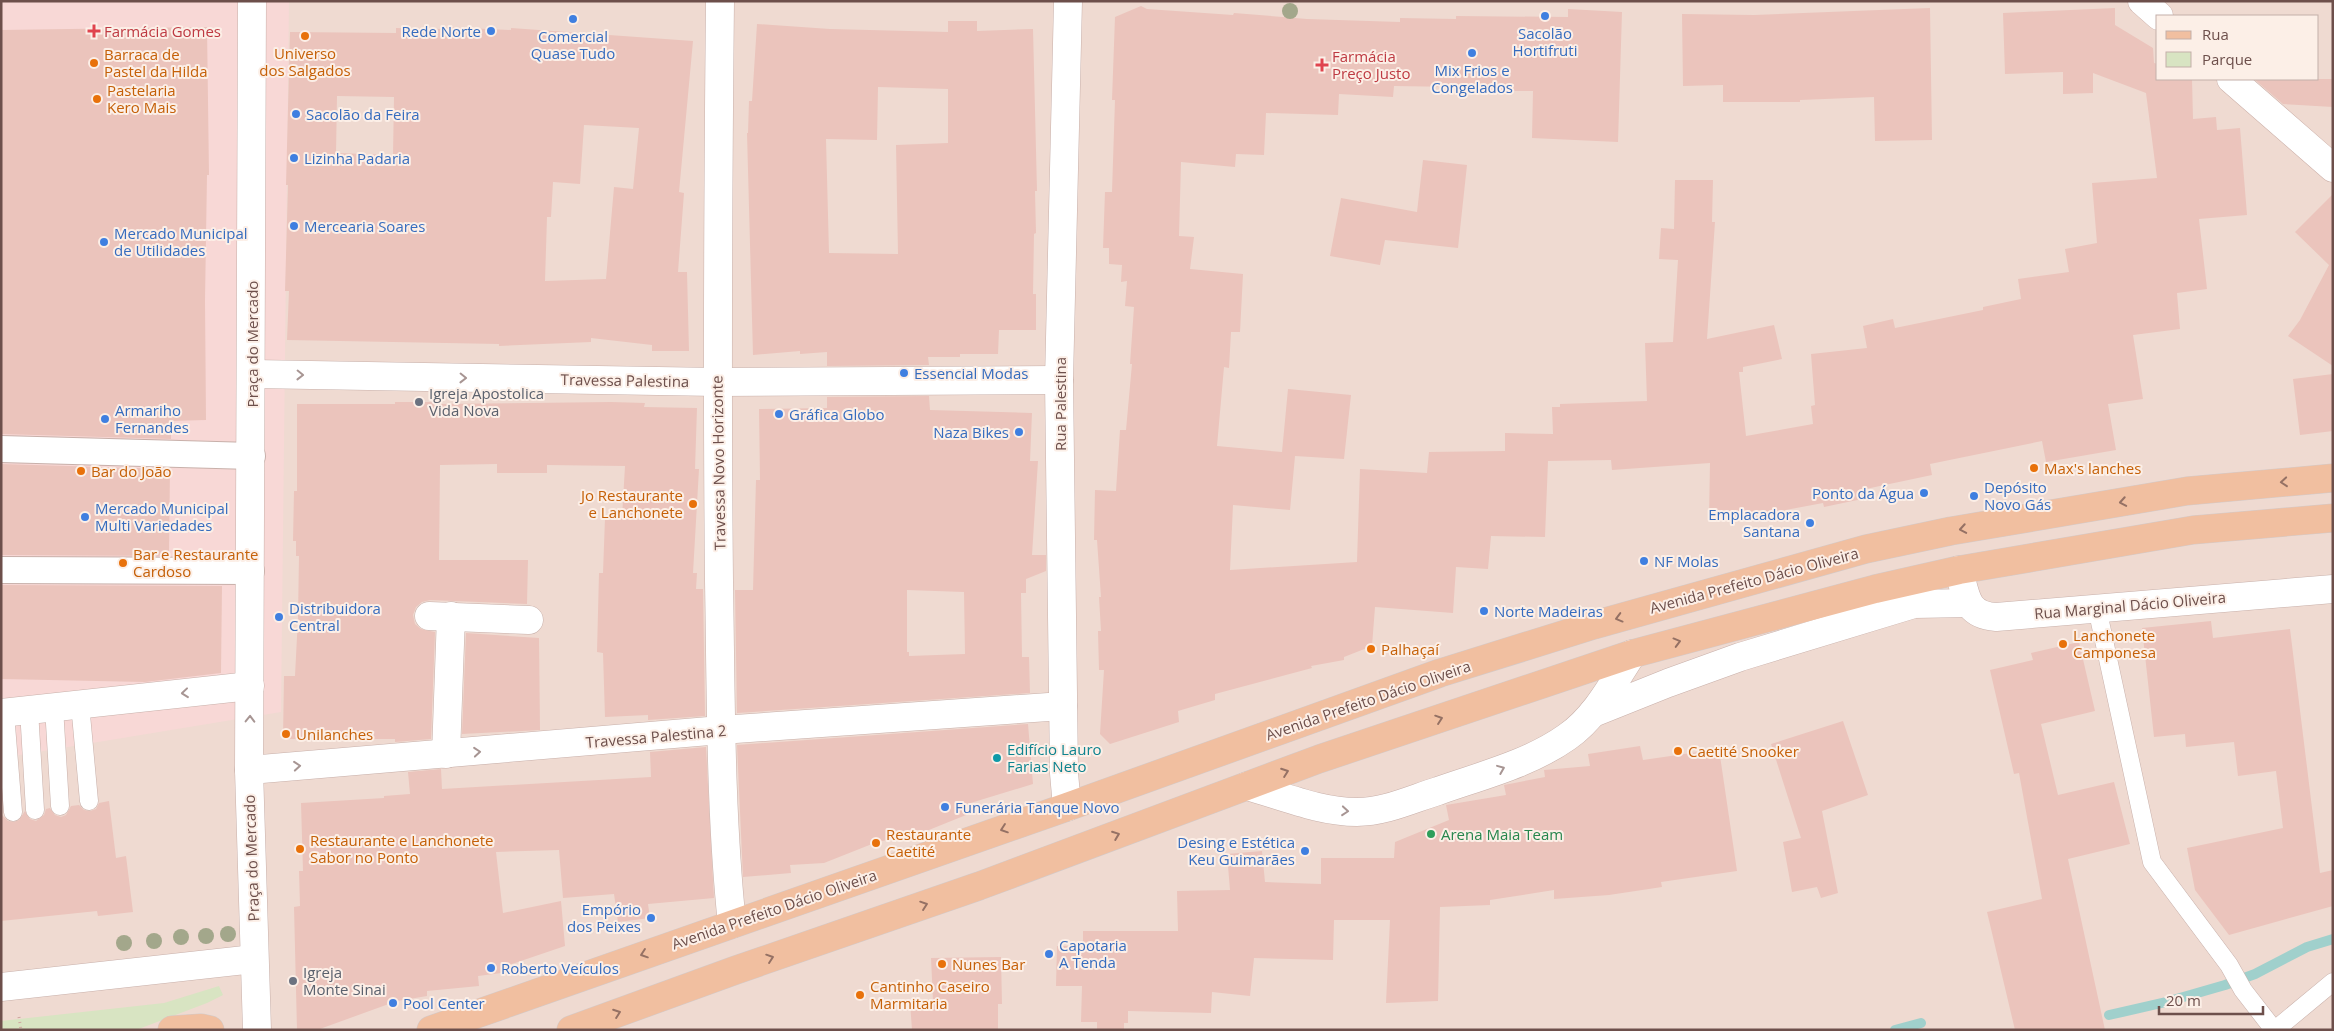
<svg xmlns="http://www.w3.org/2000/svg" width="2334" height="1031" viewBox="0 0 2334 1031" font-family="'Open Sans',sans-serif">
<rect width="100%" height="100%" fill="#f9eae1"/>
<path fill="#efdad1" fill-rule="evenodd" d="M1 1H2333V1030H1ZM2158 16H2318V79H2158Z"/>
<path fill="#f8d8d6" d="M1 1H289L281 712 1 758Z"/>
<path fill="#d8e4c2" d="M219 986 223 995 207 1003 136 1030H1V1021L164 1003Z"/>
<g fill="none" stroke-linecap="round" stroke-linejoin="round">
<g stroke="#a0d0cc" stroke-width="10">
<path d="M2109 1015 2166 1002 2225 985 2255 974 2307 947 2333 939"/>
<path d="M1895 1030 1921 1023"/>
</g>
</g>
<g fill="#ebc4bc" fill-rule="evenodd">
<path d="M1141 6 1147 9 1233 15 1234 13 1307 19 1400 22V18L1456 19V16L1568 17V9L1622 12 1618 142 1532 138 1533 91H1456V87L1394 86 1393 97 1339 94 1338 115 1266 113 1264 155 1236 154 1235 167 1181 162 1179 236 1194 237 1190 269 1243 274 1240 332H1231L1229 368 1224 367 1217 446 1282 452 1288 389 1351 395 1344 459 1295 456 1290 510 1233 505 1230 570 1357 562 1360 469 1427 473 1429 452 1505 451V433L1553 434 1552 407H1560V404L1647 401 1645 343 1673 342 1678 260 1659 259 1661 228 1674 229 1675 180H1713L1712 222H1715L1707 339 1774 325 1782 359 1743 367V372H1739L1746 436 1813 424 1811 406 1815 405 1811 354 1867 348 1863 326 1893 319 1895 328 1983 310V307L2021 299 2018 279 2069 272 2065 249 2097 243 2092 183 2157 178 2146 93 2093 73V93L2063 94V72L2005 74 2003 13 2115 8V25L2153 48 2154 63 2158 64V79H2192L2193 119 2216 117 2217 130 2240 128 2247 215 2199 219 2207 289 2177 293 2180 329 2133 335 2143 399 2108 404 2116 450 2046 462 2042 441 1930 464 1932 475 1861 490 1862 499 1824 507 1823 503 1759 515H1743V520L1709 519 1710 463 1612 470 1611 460 1548 461 1545 537 1491 536 1488 569 1456 567 1453 613 1375 607 1372 646 1344 657V660L1311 666 1312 668 1215 694V700L1178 711 1179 722 1110 744 1100 734 1104 670H1099L1098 631H1101L1099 597H1101L1097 540H1094L1095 490 1116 491 1120 430H1126L1132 364H1130L1134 307 1125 306 1127 281 1121 282 1122 265 1109 264V248H1103L1105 192H1112L1115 100H1112L1115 17Z"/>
<path d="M1930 8 1932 140 1875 141 1874 97 1800 100V102H1723V85L1683 86 1682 14 1754 15Z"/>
<path d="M948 21H977V31L1033 29 1037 191H1035L1036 233 1034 234 1033 294H1036V330H999L998 354H960V357H928L929 365 827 366V352L800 354V351L753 355 747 133H748L749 101H752L757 24 830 29 948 32ZM878 87 948 89V143L896 145 898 254 829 253 826 139 877 140Z"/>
<path d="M207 27 209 175H207L205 301 206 420 171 421V439L1 434V30Z"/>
<path d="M443 27 511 30V28L693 41 679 192 684 193 678 272H687L689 351H652V345L591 338V342L499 346V344L287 340 289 291H285L288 185H286L290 32 396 33V28L443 29ZM337 96 394 97 393 155 336 153ZM584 125 639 128 633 189 614 187 606 279 545 281 547 217H551L553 182 580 184Z"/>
<path d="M2254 79H2333V107L2283 104Z"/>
<path d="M1423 160 1467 165 1458 248 1385 240 1380 265 1330 256 1341 198 1417 212Z"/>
<path d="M2333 194V366L2288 336 2300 320 2329 265 2295 232Z"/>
<path d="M2333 374V431L2300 435 2293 379Z"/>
<path d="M929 396 930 410 1032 413 1030 461H1038L1032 555H1046V571L1026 579V593H1021L1022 657H1029L1030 693 737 713 735 590H753L756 480H760L759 409 827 408V397ZM907 590 964 592 965 654 909 656V652H907Z"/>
<path d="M395 402H440V404L611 402 645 403 644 407 697 408 695 469H699L693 573H697L696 589H703L705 716 648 720V715L605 717 603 653 597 652 599 573H603L605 518H622L625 466 547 465V473H497V464L440 465 439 560H528L527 604 430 600 422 602 416 607 413 615 415 624 421 629 435 632 431 739 395 742V739H283L284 676H295L298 617 299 556H296V541H293L294 491H297V404H395Z"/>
<path d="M1 464 170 469 169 556 1 555Z"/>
<path d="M1 585 222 586 221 673 145 682 1 679Z"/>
<path d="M2211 621 2213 638 2290 629 2320 873 2333 870V906L2229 935 2195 890 2187 848 2283 828 2276 771 2238 776 2234 742 2186 747 2185 734 2154 737 2142 628Z"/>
<path d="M466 633 539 638 540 730 462 734Z"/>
<path d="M2079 642 2095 711 2041 724 2058 795 2114 782 2130 844 2068 859 2105 1030H2015L1987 912 2042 899 2019 773 2014 774 1990 670 2033 660 2031 653Z"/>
<path d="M1843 721 1868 795 1822 811 1838 893 1821 898 1817 887 1792 892 1783 842 1801 838 1771 744Z"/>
<path d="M1028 724 1033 784 964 805 966 815 919 834 877 842 824 863 790 865 791 873 743 877 737 745Z"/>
<path d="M1640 746 1643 760 1719 749 1737 871 1661 882 1662 887 1609 895 1554 899V890L1490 900V905L1440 907 1438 1001 1386 1003 1390 920H1334L1333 960 1254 958 1250 996 1212 992 1211 1013 1128 1011V1023H1124V1030H1097V1022H1081L1082 986H1056L1057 946H1083V931H1178L1177 891 1230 890 1227 854 1262 851 1265 882 1321 884V858H1394L1395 842 1449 820 1446 805 1506 795 1504 785 1545 777 1544 770 1590 766 1588 754Z"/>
<path d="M706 747 714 898 648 904 650 918 618 922 614 894 563 898 559 850 496 852 503 913 561 901 565 946 509 965V972L478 976 479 986 427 991V996L397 1001 317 1030H297L294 907 300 906 299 871H303L301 803 384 798V796L410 794 408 772 441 769 442 789 651 777 650 752Z"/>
<path d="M109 801 116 858 126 856 133 912 98 916 97 911 1 921V814L8 821 14 822 19 820 25 811 30 819 36 821 44 815 46 809 50 808 55 815 61 817 66 815 71 806 79 805 84 810 90 811 96 809 99 803Z"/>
<path d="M1001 957 1002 1004H998V1030H912L910 1002 933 1000 931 958Z"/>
</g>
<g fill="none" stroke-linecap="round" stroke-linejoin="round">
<g stroke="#c8b0aa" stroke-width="19">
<g id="service">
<path d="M2097 608 2152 862 2229 965 2243 990 2274 1030"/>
<path d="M80 704 89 801"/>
<path d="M54 707 60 806"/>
<path d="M29 710 35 810"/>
<path d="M5 713 13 812"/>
<path d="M2275 1030 2333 982"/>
</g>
</g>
<g stroke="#c8b0aa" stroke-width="28">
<g id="pedestrian">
<path d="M1 449 252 456"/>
<path d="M1 570 251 571"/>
</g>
</g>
<g stroke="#c8b0aa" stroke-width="29">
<g id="minor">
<path d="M252 1 249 770 257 1030"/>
<path d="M720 1C718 194 717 388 719 581 721 695 720 810 732 924"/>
<path d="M252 374 717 382 1059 380"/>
<path d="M1959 570C1966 595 1965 615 1996 617L2333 589"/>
<path d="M429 616 529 620"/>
<path d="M1 713 250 686"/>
<path d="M1593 713 1668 683 1740 657 1914 604 1968 603"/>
<path d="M446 754 451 616"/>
<path d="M249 770 721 730 1063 706"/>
<path d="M1247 786C1283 796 1320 812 1357 812 1385 812 1412 799 1438 791 1480 776 1529 764 1567 737 1596 717 1613 683 1632 654"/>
<path d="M1067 807 1064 773 1059 380 1068 1"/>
<path d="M1 987 254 959"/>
</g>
</g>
<g stroke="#cdb1aa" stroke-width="29">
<g id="secondary">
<path d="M2142 1 2159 16"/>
<path d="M2231 79 2333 168"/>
</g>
</g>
<g stroke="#d3cac9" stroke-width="29">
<g id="primary">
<path d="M172 1030 201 1028 210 1030"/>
<path d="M431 1030 1067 807 1440 673 1594 625 1866 549 1951 531 2187 491 2333 478"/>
<path d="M571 1030 736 970 979 886 1319 759 1632 654 1875 589 1959 570 2193 530 2333 518"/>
</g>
</g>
<path stroke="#cfa7a0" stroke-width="3" stroke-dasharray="1 4" stroke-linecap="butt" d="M19 1017 21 1030"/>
<use href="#service" stroke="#fff" stroke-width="18"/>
<use href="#pedestrian" stroke="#fff" stroke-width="26"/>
<use href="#minor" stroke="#fff" stroke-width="28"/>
<use href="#secondary" stroke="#fff" stroke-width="28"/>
<use href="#primary" stroke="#f1bfa0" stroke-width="28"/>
</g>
<g fill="#a3a78b">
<circle cx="1290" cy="11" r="8"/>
<circle cx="228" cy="934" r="8"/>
<circle cx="206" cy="936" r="8"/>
<circle cx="181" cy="937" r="8"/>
<circle cx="154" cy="941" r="8"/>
<circle cx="124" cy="943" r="8"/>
</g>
<defs><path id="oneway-chevron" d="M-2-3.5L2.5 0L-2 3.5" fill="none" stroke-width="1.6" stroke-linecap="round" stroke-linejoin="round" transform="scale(1.25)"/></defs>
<g stroke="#a79593">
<use href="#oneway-chevron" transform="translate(300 375) rotate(1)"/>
<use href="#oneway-chevron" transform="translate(463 378) rotate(1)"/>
<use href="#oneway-chevron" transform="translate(185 693) rotate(174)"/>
<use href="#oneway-chevron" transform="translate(250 719) rotate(-89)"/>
<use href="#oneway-chevron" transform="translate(477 752) rotate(-5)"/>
<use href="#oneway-chevron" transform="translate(297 766) rotate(-5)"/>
<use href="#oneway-chevron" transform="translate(1501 769) rotate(-22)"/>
<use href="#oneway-chevron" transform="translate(1345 811) rotate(5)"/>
</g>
<g stroke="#957164">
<use href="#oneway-chevron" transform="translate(2284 482) rotate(175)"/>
<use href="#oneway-chevron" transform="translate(2123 502) rotate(170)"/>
<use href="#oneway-chevron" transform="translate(1963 529) rotate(170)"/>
<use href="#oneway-chevron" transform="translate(1619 618) rotate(165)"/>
<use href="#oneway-chevron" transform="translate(1677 642) rotate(-15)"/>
<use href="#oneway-chevron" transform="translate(1439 719) rotate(-19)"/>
<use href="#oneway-chevron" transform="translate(1285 772) rotate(-20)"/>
<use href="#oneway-chevron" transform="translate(1004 829) rotate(161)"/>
<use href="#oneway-chevron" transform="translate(1116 835) rotate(-21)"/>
<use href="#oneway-chevron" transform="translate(924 905) rotate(-19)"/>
<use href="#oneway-chevron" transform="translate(644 954) rotate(161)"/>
<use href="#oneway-chevron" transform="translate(770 958) rotate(-19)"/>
<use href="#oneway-chevron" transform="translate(617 1013) rotate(-20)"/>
</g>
<g fill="#3f7fe0" stroke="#fcefe7" stroke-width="2">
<circle cx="1545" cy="16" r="5"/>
<circle cx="573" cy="19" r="5"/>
<circle cx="491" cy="31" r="5"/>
<circle cx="1472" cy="53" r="5"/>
<circle cx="296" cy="114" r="5"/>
<circle cx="294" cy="158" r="5"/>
<circle cx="294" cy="226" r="5"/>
<circle cx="104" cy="242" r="5"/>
<circle cx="904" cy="373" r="5"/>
<circle cx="779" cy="414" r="5"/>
<circle cx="105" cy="419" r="5"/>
<circle cx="1019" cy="432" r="5"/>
<circle cx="1924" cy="493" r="5"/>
<circle cx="1974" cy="496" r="5"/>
<circle cx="85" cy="517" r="5"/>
<circle cx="1810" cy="523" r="5"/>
<circle cx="1644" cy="561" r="5"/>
<circle cx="1484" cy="611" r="5"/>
<circle cx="279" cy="617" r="5"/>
<circle cx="945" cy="807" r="5"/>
<circle cx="1305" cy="851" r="5"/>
<circle cx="651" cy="918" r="5"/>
<circle cx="1049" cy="954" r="5"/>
<circle cx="491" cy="968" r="5"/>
<circle cx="393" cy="1003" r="5"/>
</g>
<g fill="#e0444e" stroke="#fcefe7" stroke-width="2">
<path d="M91.5 23.5h5v5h5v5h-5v5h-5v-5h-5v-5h5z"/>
<path d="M1319.5 57.5h5v5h5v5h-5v5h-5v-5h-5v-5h5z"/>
</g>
<g fill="#e8710a" stroke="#fcefe7" stroke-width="2">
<circle cx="305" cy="36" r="5"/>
<circle cx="94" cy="63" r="5"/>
<circle cx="97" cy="99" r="5"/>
<circle cx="2034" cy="468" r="5"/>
<circle cx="81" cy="471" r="5"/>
<circle cx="693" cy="504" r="5"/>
<circle cx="123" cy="563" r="5"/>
<circle cx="2063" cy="644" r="5"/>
<circle cx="1371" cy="649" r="5"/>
<circle cx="286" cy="734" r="5"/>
<circle cx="1678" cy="751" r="5"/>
<circle cx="876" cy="843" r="5"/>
<circle cx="300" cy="849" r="5"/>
<circle cx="942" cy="964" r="5"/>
<circle cx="860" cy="995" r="5"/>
</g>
<g fill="#6b7280" stroke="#fcefe7" stroke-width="2">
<circle cx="419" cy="402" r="5"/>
<circle cx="293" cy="981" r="5"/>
</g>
<circle fill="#0f9aa8" stroke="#fcefe7" stroke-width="2" cx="997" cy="758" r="5"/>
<circle fill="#2e9e5b" stroke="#fcefe7" stroke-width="2" cx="1431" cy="834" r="5"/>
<g text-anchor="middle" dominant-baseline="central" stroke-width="4" stroke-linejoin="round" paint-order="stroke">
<g font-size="15" fill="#be3a42" stroke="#fcefe7" text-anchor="start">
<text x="104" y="31">Farmácia Gomes</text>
<text x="1332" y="56">Farmácia<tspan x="1332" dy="17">Preço Justo</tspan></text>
</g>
<g font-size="15" fill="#366cbe" stroke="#fcefe7" text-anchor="start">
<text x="481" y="31" text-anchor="end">Rede Norte</text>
<text x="1545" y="33" text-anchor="middle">Sacolão<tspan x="1545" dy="17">Hortifruti</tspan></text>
<text x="573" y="36" text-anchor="middle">Comercial<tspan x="573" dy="17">Quase Tudo</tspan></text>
<text x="1472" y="70" text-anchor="middle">Mix Frios e<tspan x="1472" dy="17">Congelados</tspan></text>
<text x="306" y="114">Sacolão da Feira</text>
<text x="304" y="158">Lizinha Padaria</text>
<text x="304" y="226">Mercearia Soares</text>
<text x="114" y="233">Mercado Municipal<tspan x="114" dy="17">de Utilidades</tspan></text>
<text x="914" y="373">Essencial Modas</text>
<text x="115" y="410">Armariho<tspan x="115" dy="17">Fernandes</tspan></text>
<text x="789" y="414">Gráfica Globo</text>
<text x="1009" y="432" text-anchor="end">Naza Bikes</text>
<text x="1984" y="487">Depósito<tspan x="1984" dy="17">Novo Gás</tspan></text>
<text x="1914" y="493" text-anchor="end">Ponto da Água</text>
<text x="95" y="508">Mercado Municipal<tspan x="95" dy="17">Multi Variedades</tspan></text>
<text x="1800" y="514" text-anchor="end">Emplacadora<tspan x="1800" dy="17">Santana</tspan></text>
<text x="1654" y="561">NF Molas</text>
<text x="289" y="608">Distribuidora<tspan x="289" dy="17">Central</tspan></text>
<text x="1494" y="611">Norte Madeiras</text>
<text x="955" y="807">Funerária Tanque Novo</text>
<text x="1295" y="842" text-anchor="end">Desing e Estética<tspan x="1295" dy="17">Keu Guimarães</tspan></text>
<text x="641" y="909" text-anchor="end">Empório<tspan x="641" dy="17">dos Peixes</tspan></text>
<text x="1059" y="945">Capotaria<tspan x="1059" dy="17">A Tenda</tspan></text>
<text x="501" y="968">Roberto Veículos</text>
<text x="403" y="1003">Pool Center</text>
</g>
<g font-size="15" fill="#c56008" stroke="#fcefe7" text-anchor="start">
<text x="305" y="53" text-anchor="middle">Universo<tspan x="305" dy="17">dos Salgados</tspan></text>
<text x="104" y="54">Barraca de<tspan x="104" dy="17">Pastel da Hilda</tspan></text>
<text x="107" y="90">Pastelaria<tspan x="107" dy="17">Kero Mais</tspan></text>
<text x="2044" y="468">Max's lanches</text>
<text x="91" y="471">Bar do João</text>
<text x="683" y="495" text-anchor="end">Jo Restaurante<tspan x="683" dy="17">e Lanchonete</tspan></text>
<text x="133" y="554">Bar e Restaurante<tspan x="133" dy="17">Cardoso</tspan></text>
<text x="2073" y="635">Lanchonete<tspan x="2073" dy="17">Camponesa</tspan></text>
<text x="1381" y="649">Palhaçaí</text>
<text x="296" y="734">Unilanches</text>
<text x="1688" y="751">Caetité Snooker</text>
<text x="886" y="834">Restaurante<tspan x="886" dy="17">Caetité</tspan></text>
<text x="310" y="840">Restaurante e Lanchonete<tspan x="310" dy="17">Sabor no Ponto</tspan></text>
<text x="952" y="964">Nunes Bar</text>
<text x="870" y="986">Cantinho Caseiro<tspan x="870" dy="17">Marmitaria</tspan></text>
</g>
<g font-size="15" fill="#6d4f4b" stroke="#fcefe7">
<text transform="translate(252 344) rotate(-90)">Praça do Mercado</text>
<text transform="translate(625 380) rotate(1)">Travessa Palestina</text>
<text transform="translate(1060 404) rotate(-90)">Rua Palestina</text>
<text transform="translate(718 463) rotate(-91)">Travessa Novo Horizonte</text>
<text transform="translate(1754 580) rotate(-15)">Avenida Prefeito Dácio Oliveira</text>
<text transform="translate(2130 605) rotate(-5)">Rua Marginal Dácio Oliveira</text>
<text transform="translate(1368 700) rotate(-19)">Avenida Prefeito Dácio Oliveira</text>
<text transform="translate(656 736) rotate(-5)">Travessa Palestina 2</text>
<text transform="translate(251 858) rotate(-92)">Praça do Mercado</text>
<text transform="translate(774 909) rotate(-19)">Avenida Prefeito Dácio Oliveira</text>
</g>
<g font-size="15" fill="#5b616d" stroke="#fcefe7" text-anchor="start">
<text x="429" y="393">Igreja Apostolica<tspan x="429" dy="17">Vida Nova</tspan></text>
<text x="303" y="972">Igreja<tspan x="303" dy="17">Monte Sinai</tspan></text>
</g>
<g font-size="15" fill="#0d838f" stroke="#fcefe7" text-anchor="start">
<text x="1007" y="749">Edifício Lauro<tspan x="1007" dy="17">Farias Neto</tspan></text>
</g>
<g font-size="15" fill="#27864d" stroke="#fcefe7" text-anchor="start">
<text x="1441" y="834">Arena Maia Team</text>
</g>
</g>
<rect width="2334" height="1031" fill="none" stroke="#6d4f4b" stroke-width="5"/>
<rect x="2156" y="15" width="162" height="65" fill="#fcefe7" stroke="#c3afa9"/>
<rect x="2166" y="31" width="25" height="8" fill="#f1bfa0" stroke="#c3afa9"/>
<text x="2202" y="40" font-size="15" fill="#6d4f4b">Rua</text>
<rect x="2166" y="52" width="25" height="15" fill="#d8e4c2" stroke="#c3afa9"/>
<text x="2202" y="65" font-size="15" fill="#6d4f4b">Parque</text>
<path d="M2159 1006v8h104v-8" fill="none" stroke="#6d4f4b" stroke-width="2.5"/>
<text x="2166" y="1006" font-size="15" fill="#6d4f4b" stroke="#fcefe7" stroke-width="4" paint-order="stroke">20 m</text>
</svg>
